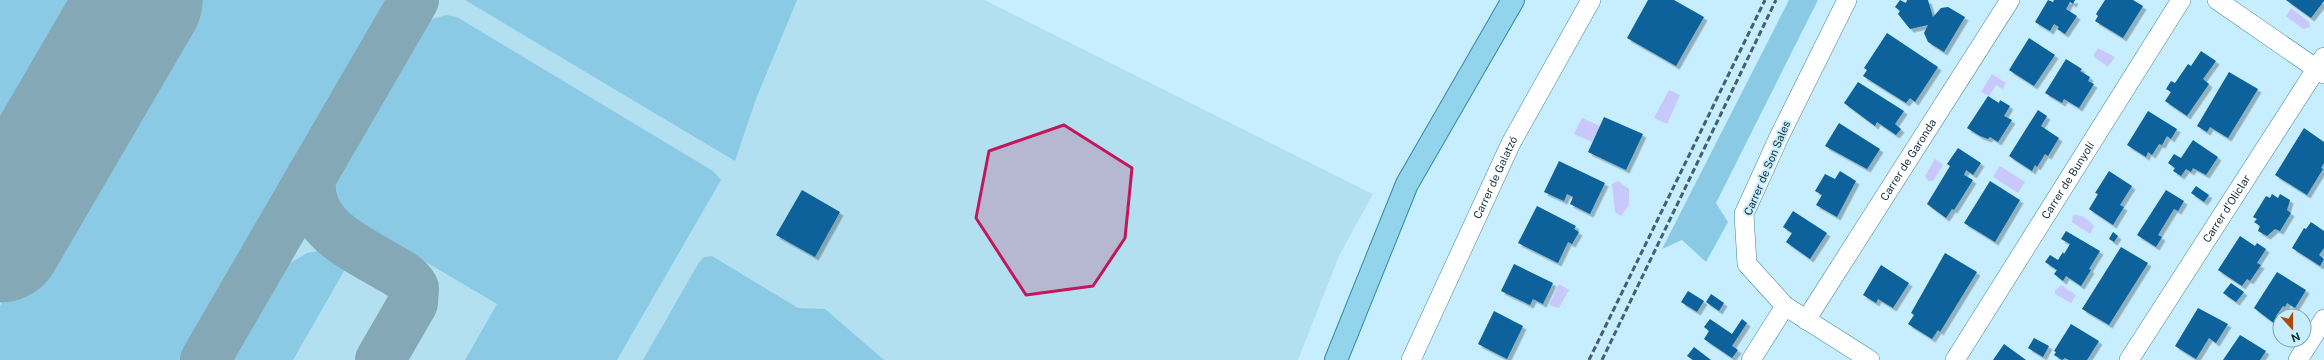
<svg xmlns="http://www.w3.org/2000/svg" width="2324" height="360" viewBox="0 0 2324 360" font-family="'Public Sans',sans-serif">
<defs>
<filter id="shadow"><feDropShadow dx="3.5" dy="3.5" stdDeviation="0" flood-color="#0004"/></filter>
</defs>
<rect width="100%" height="100%" fill="#c7eefe"/>
<path fill="#b3e0f1" d="M0 0H985L1373 194 1339 256 1298 360H0Z"/>
<g fill="#8acae4">
<path d="M0 0H101L0 175Z"/>
<path d="M178 0H400L191 360H0V306Z"/>
<path d="M465 0H797L756 99 735 161Z"/>
<path d="M1789 0H1818L1716 203 1728 222 1706 262 1682 240 1662 249Z"/>
<path d="M446 15 457 17 713 171 721 180 617 360H465L497 304 353 219C338 204 336 194 335 173L420 28 433 19Z"/>
<path d="M318 251 330 254 348 264 293 360H227L279 270 307 253Z"/>
<path d="M712 256 798 308 825 309 884 360H643L698 264 704 257Z"/>
</g>
<g fill="#c8c8fb">
<path d="M2291 8 2309 22 2310 27 2303 29 2286 16Z"/>
<path d="M2098 48 2115 57 2108 67 2093 56Z"/>
<path d="M1992 74 2006 83 2003 89 1996 85 1989 96 1981 92Z"/>
<path d="M1669 90 1680 95 1667 124 1654 118Z"/>
<path d="M1582 118 1600 126 1592 142 1574 134Z"/>
<path d="M1935 159 1943 165 1933 181H1928L1925 176Z"/>
<path d="M2000 166 2025 182 2018 193 1993 177Z"/>
<path d="M1618 181 1629 189V205L1621 216 1615 212 1612 184Z"/>
<path d="M2073 215C2081 214 2091 220 2094 227L2090 234 2072 222Z"/>
<path d="M1559 284 1569 290 1559 308 1549 305Z"/>
<path d="M2061 285 2076 295 2071 303 2055 294V291Z"/>
</g>
<g fill="none" stroke-linecap="round" stroke-linejoin="round">
<g stroke="#85a8b6" stroke-width="50">
<path d="M311 177C306 227 351 245 388 267 398 273 408 277 414 288L413 303 380 360"/>
<path d="M205 360 414 0"/>
</g>
<path stroke="#85a8b6" stroke-width="125" d="M0 240 140 0"/>
</g>
<g fill="#08629b" filter="url(#shadow)">
<path d="M1648 0H1674L1704 17 1676 66 1627 38Z"/>
<path d="M1900 0 1906 3 1907 0H1928L1933 17 1941 8 1948 7 1965 17 1944 52 1928 42 1924 33 1928 25 1910 29 1898 14 1900 11 1895 7Z"/>
<path d="M2048 0 2053 2 2054 0H2075L2073 4 2070 2 2066 9 2077 16 2065 34 2057 29 2059 27 2054 24 2050 31 2035 22Z"/>
<path d="M2105 0H2133L2143 6 2123 38 2095 21 2098 16 2096 14Z"/>
<path d="M2286 0H2324V1L2311 18Z"/>
<path d="M1887 33 1938 67 1915 102 1910 98 1906 103 1863 76 1867 70 1864 68Z"/>
<path d="M2029 38 2055 55 2034 86 2009 70Z"/>
<path d="M2201 51 2216 61 2203 79 2209 84 2187 116 2165 101 2171 92 2166 89 2171 81 2175 83 2188 64 2191 66Z"/>
<path d="M2066 59 2082 69 2080 71 2090 77 2088 81 2094 84 2079 108 2064 99 2062 103 2045 93Z"/>
<path d="M2229 72 2258 89 2228 138 2210 127 2207 132 2197 126Z"/>
<path d="M1858 82 1904 111 1895 124 1901 129 1896 135 1877 122 1875 126 1844 103Z"/>
<path d="M1988 96 1999 103 2000 100 2010 106 2004 116 2012 120 1998 142 1990 137 1988 139 1980 136 1967 128Z"/>
<path d="M2038 110 2047 116 2041 126 2059 138 2048 156 2045 154 2037 167 2035 165 2032 171 2009 156Z"/>
<path d="M2148 111 2177 129 2171 139 2167 136 2162 145 2159 144 2152 155 2148 152 2146 157 2127 145Z"/>
<path d="M1604 117 1643 134 1626 170 1588 152Z"/>
<path d="M1839 123 1880 149 1867 169 1825 146Z"/>
<path d="M2304 128 2324 142V163L2321 168 2323 169 2307 195 2275 175Z"/>
<path d="M2193 140 2218 157 2206 175 2193 168 2191 172 2186 169 2181 176 2173 171 2175 168 2168 163 2174 154 2181 158Z"/>
<path d="M1958 148 1981 163 1973 175 1966 170 1964 175 1973 180 1954 210 1952 209 1946 218 1927 204 1950 166 1947 164Z"/>
<path d="M1559 161 1605 183 1590 214 1570 204 1573 197 1567 194 1564 201 1544 192Z"/>
<path d="M1840 171 1856 181 1837 217 1816 205 1822 195 1815 191 1825 174 1835 179Z"/>
<path d="M2109 171 2132 186 2120 205 2124 207 2113 225 2089 209 2098 194 2095 193Z"/>
<path d="M1990 181 2020 200 1995 242 1964 223Z"/>
<path d="M2196 186 2209 195 2204 202 2191 193Z"/>
<path d="M802 190 840 212 815 257 776 235Z"/>
<path d="M2166 190 2184 201 2178 211 2174 209 2158 235 2162 237 2156 247 2137 235Z"/>
<path d="M2272 194 2278 198 2280 194 2290 200 2287 210 2291 213 2280 231 2275 229 2267 236 2258 231 2260 226 2254 222 2257 219 2253 217 2266 196 2270 198Z"/>
<path d="M1537 206 1576 226 1574 229 1579 232 1572 244 1568 242 1558 263 1518 243Z"/>
<path d="M1793 211 1827 233 1810 259 1786 242 1792 233 1783 227Z"/>
<path d="M2311 222 2324 231V248L2319 255 2324 259 2320 266 2292 248 2304 228 2306 229Z"/>
<path d="M2066 231 2100 251 2089 269 2091 270 2081 286 2066 276 2063 281 2054 274 2057 270 2045 262 2050 255 2058 260 2063 252 2064 254 2070 244 2061 239Z"/>
<path d="M2113 232 2118 236 2114 242 2109 239Z"/>
<path d="M2240 236 2255 246 2257 243 2266 249 2257 263 2261 265 2250 281 2247 279 2242 286 2218 270Z"/>
<path d="M2121 247 2148 263 2109 325 2082 309Z"/>
<path d="M1945 253 1977 272 1940 332 1938 330 1932 339 1908 324 1914 315 1911 313Z"/>
<path d="M1514 264 1553 283 1543 304 1533 299 1530 305 1501 291Z"/>
<path d="M1881 265 1909 283 1893 308 1878 299 1876 303 1863 295Z"/>
<path d="M2277 272 2306 290 2295 308 2287 303 2285 307 2283 306 2276 316 2279 318 2275 324 2254 308Z"/>
<path d="M2231 283 2244 292 2236 302 2223 293Z"/>
<path d="M1688 291 1704 301 1697 312 1681 302Z"/>
<path d="M1711 294 1724 303 1719 311 1706 302Z"/>
<path d="M2198 308 2228 324 2216 343 2209 338 2196 359 2175 346Z"/>
<path d="M1494 311 1523 326 1507 359 1478 344Z"/>
<path d="M1710 319 1732 334 1742 319 1747 323 1732 346 1738 350 1732 358 1704 339 1709 331 1704 327Z"/>
<path d="M2071 324 2099 341 2087 360H2069L2065 358 2062 360 2054 355 2056 352 2054 351Z"/>
<path d="M2240 335 2266 351 2260 360H2223Z"/>
<path d="M2034 338 2049 346 2043 357 2028 348Z"/>
<path d="M2004 344 2026 360H1993Z"/>
<path d="M1694 347 1711 360H1693L1687 356Z"/>
</g>
<g fill="none" stroke-linecap="round" stroke-linejoin="round">
<g stroke="#43859e" stroke-width="20">
<g id="street">
<path d="M1847 0 1779 137 1744 214 1747 264 1785 306 1870 360"/>
<path d="M2217 0 2324 74"/>
<path id="s1" d="M1806 320 2010 0"/>
<path id="s2" d="M1411 360 1511 143 1591 0"/>
<path d="M1751 360 1785 306"/>
<path id="s3" d="M1955 360 2181 0"/>
<path id="s4" d="M2129 360 2324 57"/>
<path d="M2298 360 2324 319"/>
</g>
</g>
<g stroke="#3687a5" stroke-width="24">
<path id="primary" d="M1336 360 1407 184 1513 0"/>
</g>
<use href="#street" stroke="#fff" stroke-width="19"/>
<use href="#primary" stroke="#91d4ec" stroke-width="22"/>
<g stroke="#43616d" stroke-width="3" stroke-dasharray="6 3" stroke-linecap="butt">
<path d="M1589 360 1765 0"/>
<path d="M1602 360 1776 0"/>
</g>
</g>
<path fill="#c2185b" fill-opacity="0.2" stroke="#c2185b" stroke-width="3" stroke-linejoin="round" d="M1064 125 1132 168 1125 238 1093 286 1026 295 976 218 989 151Z"/>
<g text-anchor="middle" dominant-baseline="central" stroke-width="4" stroke-linejoin="round" paint-order="stroke">
<g font-size="11" fill="#142f3a" stroke="#c7eefe">
<text stroke="none"><textPath href="#s1" startOffset="190">Carrer de Garonda</textPath></text>
<text transform="translate(1767 168) rotate(-67)">Carrer de Son Sales</text>
<text stroke="none"><textPath href="#s2" startOffset="201">Carrer de Galatzó</textPath></text>
<text stroke="none"><textPath href="#s3" startOffset="212">Carrer de Bunyolí</textPath></text>
<text stroke="none"><textPath href="#s4" startOffset="180">Carrer d'Oliclar</textPath></text>
</g>
</g>
<g transform="translate(2292 328) rotate(159)"><circle r="19" fill="#c7eefe" stroke="#7fa2b0"/>
<path d="M0-3L7 15L0 10L-7 15Z" fill="#ad4b0f"/>
<text y="-6" font-size="11" font-weight="bold" text-anchor="middle" fill="#142f3a">N</text>
</g>
</svg>
